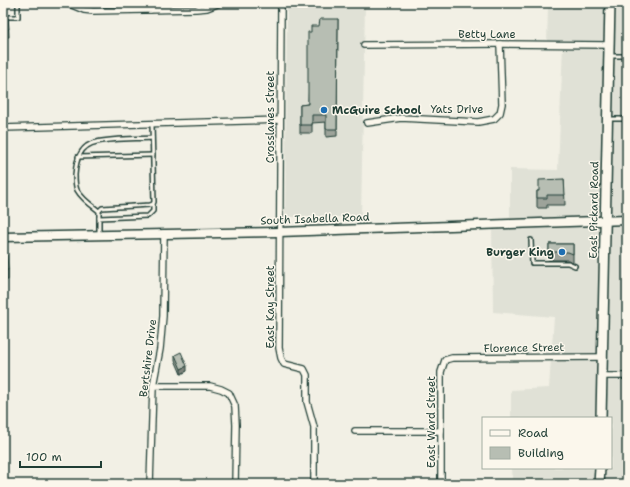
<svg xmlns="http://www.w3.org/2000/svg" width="630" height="487" viewBox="0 0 630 487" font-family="'Shantell Sans',sans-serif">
<rect width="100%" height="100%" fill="#f2f0e5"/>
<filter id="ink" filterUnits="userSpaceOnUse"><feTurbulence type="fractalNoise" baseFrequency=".025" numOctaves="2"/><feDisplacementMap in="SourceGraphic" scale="8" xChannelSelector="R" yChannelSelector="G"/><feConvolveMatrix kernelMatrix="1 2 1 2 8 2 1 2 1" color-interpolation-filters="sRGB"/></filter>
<g filter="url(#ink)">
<g fill="#e0e1d6">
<path d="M287 3H365L361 217H285Z"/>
<path d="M562 3H627V484H513L512 468H611V418H511V390L549 388 554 317 493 312 492 224 510 223V169L558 170 563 45 547 44 548 6 562 7Z"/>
</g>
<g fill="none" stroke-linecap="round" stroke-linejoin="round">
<g stroke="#1f3d34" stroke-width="6">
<g id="lane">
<path d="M3 17H18V3"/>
<path d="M611 56H627"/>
<path d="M610 119H627"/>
<path d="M78 157 153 155"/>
<path d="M99 211C91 205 82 199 77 190 75 185 75 179 75 175 76 160 80 145 97 142 114 138 134 139 152 138"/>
<path d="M99 218 148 216 153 211V204"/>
<path d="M99 235V211L102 208 150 205 153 204 154 202 152 124"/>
<path d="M531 240 532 263H568L575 266"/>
<path d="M626 484 627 482"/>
</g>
</g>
<g stroke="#1f3d34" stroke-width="8">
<g id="street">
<path d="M67 3 84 10 93 11 196 9 207 8 220 3"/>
<path d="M150 3V10"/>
<path d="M281 3 279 348 281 358 284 364 304 369 307 375V402L314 427V484"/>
<path d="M364 45 500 44 609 45"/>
<path d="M367 123 401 118 478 122 494 119 500 113 502 104 500 44"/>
<path d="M3 128 280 120"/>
<path d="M602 376H627"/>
<path d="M153 386H210L221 389 229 393 235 406 236 425 235 484"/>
<path d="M355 431H441"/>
<path d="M150 484 153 386 160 349 163 316 164 233"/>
<path d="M441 484V372L445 360 452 358 603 357"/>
</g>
</g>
<g stroke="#1f3d34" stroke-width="11">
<path id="secondary" d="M3 237 279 232 627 220"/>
</g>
<g stroke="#1f3d34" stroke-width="12">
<g id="primary">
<path d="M601 418 610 3"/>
<path d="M599 484 600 468"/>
</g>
</g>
<use href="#lane" stroke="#fbf7ec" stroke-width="3"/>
<use href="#street" stroke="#fbf7ec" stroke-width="5.5"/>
<use href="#secondary" stroke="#fbf7ec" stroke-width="8"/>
<use href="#primary" stroke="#fbf7ec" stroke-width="9"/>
</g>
<g fill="#9da39a" stroke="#1f3d34">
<path d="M3 18H8L9 37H3Z"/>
<path d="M338 19 337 136 326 137V122L312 123V133H300V105L308 104 311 32Z"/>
<path d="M564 179 565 205H547V208H537V191H539Z"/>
<path d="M549 244H573V262L568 260H549Z"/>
<rect x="626" y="244" width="1" height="12"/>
<path d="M3 255 8 270V280H3Z"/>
<path d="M175 355 187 371 181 374 175 360Z"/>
</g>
<path fill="#80857d" stroke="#1f3d34" d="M187 366V371L181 374V369Z"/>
<g fill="#b7beb3" stroke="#1f3d34">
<path d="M3 18H8L9 29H3Z"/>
<path d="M320 19H338L337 129H326V115H312V125H300V105L308 104V32H311V26H319Z"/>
<path d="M564 179 565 195H547V198H537V191H539V180Z"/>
<path d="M549 244H573V254L568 252H549Z"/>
<rect x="626" y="244" width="1" height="7"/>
<path d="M3 255H7L8 270H3Z"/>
<path d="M181 352 187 366 181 369 175 355Z"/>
</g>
</g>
<g fill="#1f6fb2" stroke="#fbf7ec" stroke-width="1.5">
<circle cx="324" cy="110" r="4"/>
<circle cx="562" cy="252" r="4"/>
</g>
<g text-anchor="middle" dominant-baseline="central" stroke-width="3" stroke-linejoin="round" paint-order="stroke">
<g font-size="11" fill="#1f3d34" stroke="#fbf7ec">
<text x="487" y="34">Betty Lane</text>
<text x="457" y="109">Yats Drive</text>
<text transform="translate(270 117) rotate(-90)">Crosslanes Street</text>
<text transform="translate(594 210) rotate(-89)">East Pickard Road</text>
<text transform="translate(315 219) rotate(-2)">South Isabella Road</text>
<text transform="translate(270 307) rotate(-90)">East Kay Street</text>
<text transform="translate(524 348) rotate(-1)">Florence Street</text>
<text transform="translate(148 358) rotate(-83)">Bertshire Drive</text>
<text transform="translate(431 422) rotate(-90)">East Ward Street</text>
</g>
<g font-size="11" font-weight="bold" fill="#1f3d34" stroke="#fbf7ec" text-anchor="start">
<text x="332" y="110">McGuire School</text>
<text x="554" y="252" text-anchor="end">Burger King</text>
</g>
</g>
<rect width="630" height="487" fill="none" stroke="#fbf7ec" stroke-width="16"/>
<rect x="8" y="8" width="614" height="471" fill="none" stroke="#1f3d34" stroke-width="1.5" filter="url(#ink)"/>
<rect x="482" y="417" width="130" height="52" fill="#fbf7ec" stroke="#a3ada2"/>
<rect x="490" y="430" width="20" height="6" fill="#fbf7ec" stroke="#a3ada2"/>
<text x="518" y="437" font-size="12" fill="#1f3d34">Road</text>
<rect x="490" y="447" width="20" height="12" fill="#b7beb3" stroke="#a3ada2"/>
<text x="518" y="457" font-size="12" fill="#1f3d34">Building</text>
<path d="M20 461v6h81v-6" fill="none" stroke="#1f3d34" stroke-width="2"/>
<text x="26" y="461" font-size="12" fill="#1f3d34" stroke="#fbf7ec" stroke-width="3" paint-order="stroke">100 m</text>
</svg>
